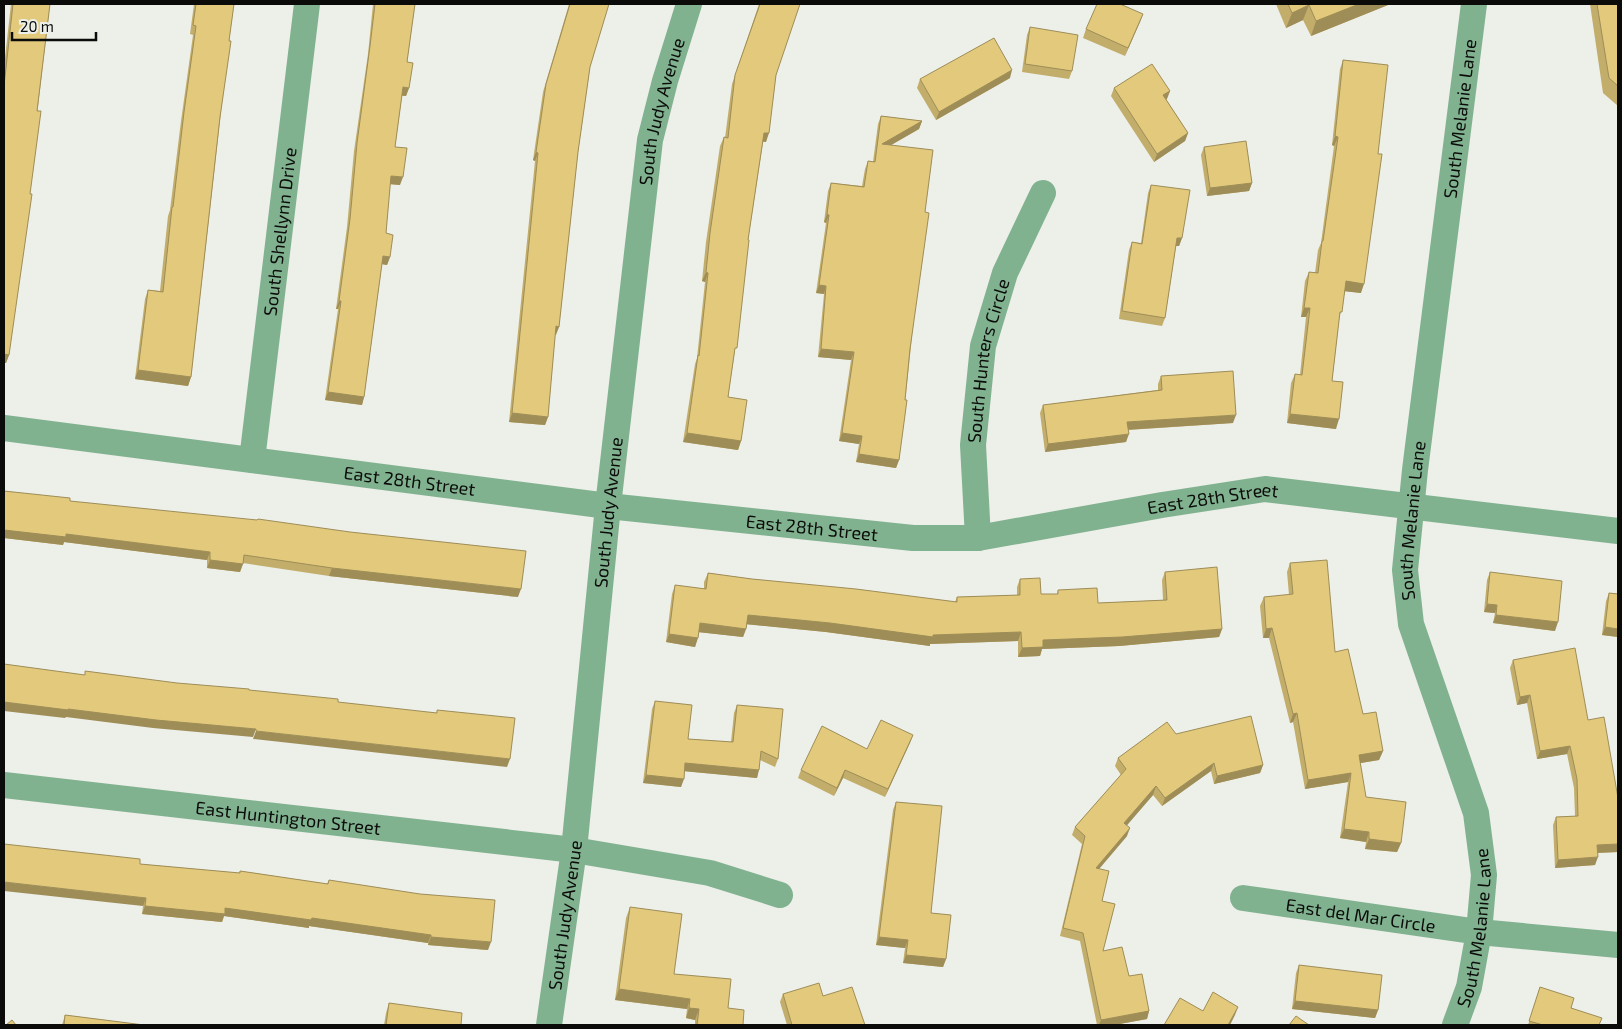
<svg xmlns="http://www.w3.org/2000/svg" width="1622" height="1029" viewBox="0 0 1622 1029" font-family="'Exo 2',sans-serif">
<rect width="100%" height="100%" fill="#edefe9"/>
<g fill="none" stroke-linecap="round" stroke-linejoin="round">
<g stroke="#80b290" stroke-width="26">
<path id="s1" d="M4 428 608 506 913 538H978L1162 505 1265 489 1618 531"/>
<path id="s2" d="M252 460 307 4"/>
<path id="s3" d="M978 538 973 445 983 346 1005 273 1043 193"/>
<path id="s4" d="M4 785 574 850 710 873 780 895"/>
<path id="s5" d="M1243 898 1479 932 1618 945"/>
<path id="s6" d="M549 1025 574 850 608 506 650 140 665 81 689 4"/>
<path id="s7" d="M1455 1025 1469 987 1479 932 1484 875 1476 813 1411 624 1405 570 1415 470 1474 4"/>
</g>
</g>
<g fill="#c2ad6b">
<path d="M11 4H50L9 355 6 363H4V67Z"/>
<path d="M194 4H234L229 41 191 377 188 386 135 379 145 299 148 290 160 291 168 216 170 210 181 121 193 35 190 34Z"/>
<path d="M373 4H415L407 62 409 88 406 96H402L395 147 400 185 390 184 386 233 390 257 387 265 382 264 364 397 362 405 325 400 338 309H336L347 227 354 151 368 54Z"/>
<path d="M569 4H606L590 67 578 152 559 327 555 335 548 417 545 425 509 422 535 161 533 160 543 92Z"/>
<path d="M759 4 776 75 766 142H763L748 240 734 357 728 397 741 441 738 450 683 442 695 364 697 358 705 282 702 281 706 242 720 146 724 137 725 138 732 84Z"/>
<path d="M1276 4H1389L1388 5 1311 36 1303 20 1286 28Z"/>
<path d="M1590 4H1618V106L1603 93Z"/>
<path d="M1143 14 1125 56 1083 38 1086 29Z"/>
<path d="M1030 27 1072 71 1069 79 1022 72 1027 35Z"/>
<path d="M1343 60 1361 293 1345 291 1339 320 1332 381 1336 429 1287 423 1291 383 1295 374 1300 375 1306 317H1301L1305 281 1309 272 1315 273 1318 250 1321 243 1334 146 1332 145 1340 69Z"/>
<path d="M1010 78 936 120 917 88 920 79Z"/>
<path d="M1114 88 1170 91 1166 99 1188 133 1185 141 1154 162 1111 96Z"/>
<path d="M881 116 922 121 919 129 891 145 925 212 899 460 896 468 856 462 859 444 839 441 851 360 818 357 824 294 816 293 826 223 824 222 828 191 831 183 862 186 865 169 868 161 873 162 878 124Z"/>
<path d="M1204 147 1252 183 1249 191 1207 196 1201 155Z"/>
<path d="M1151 185 1182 238 1179 246H1176L1165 318 1162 326 1119 319 1129 250 1132 242 1141 243 1148 193Z"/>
<path d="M1161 376 1233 423 1128 430 1126 442 1045 452 1040 413 1043 405 1158 390V384Z"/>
<path d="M4 491 70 501 518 597 329 576 243 563 240 572 207 568V560L64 542 63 545 4 538Z"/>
<path d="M1290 563 1335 652 1363 714 1383 751 1379 760 1360 763 1366 797 1401 843 1397 852 1365 849 1366 842 1340 838 1348 782 1305 789 1293 722 1290 723 1269 638H1263L1260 606 1264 597 1289 595 1287 572Z"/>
<path d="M1165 572 1222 629 1219 637 1119 646 1042 649 1040 656 1018 657V641L930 644V646L826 632 746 624V629L743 637 699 632 695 647 666 642 672 594 675 585 704 589V582L708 573 752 579 955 602 957 597 1017 595V587L1020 579 1041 594H1057L1058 590 1098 603 1163 600 1162 580Z"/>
<path d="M1490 572 1555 631 1493 623 1495 613 1484 612 1487 580Z"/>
<path d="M1609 593 1618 594V637L1602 635 1606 601Z"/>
<path d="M1513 660 1588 720 1618 798V852L1597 853 1595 865 1555 868 1553 825 1556 817 1575 816 1574 788 1567 754 1537 759 1527 703 1517 705 1510 668Z"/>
<path d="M655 701 688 739 731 742 734 713 737 705 778 759 775 767 760 760 757 778 684 771 681 787 643 783 652 709Z"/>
<path d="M1176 734 1263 765 1260 773 1214 784 1211 771 1162 806 1153 795 1127 825V836L1099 869 1102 901 1103 951 1129 976 1149 1011 1147 1019 1114 1025H1097L1080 941 1060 936 1082 844 1072 835 1075 827 1121 775 1115 766 1118 758Z"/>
<path d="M913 735 885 797 843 778 834 796 798 778 801 770Z"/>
<path d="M896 802 946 959 943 967 903 963 905 948 876 945 893 810Z"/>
<path d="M140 864 239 873 240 871 327 884 329 880 488 950 428 945V943L309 926V928L224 916 222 922 142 914 143 906Z"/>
<path d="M630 907 674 974 728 1008 743 1025H695V1020L686 1018 687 1009 615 1000 626 918Z"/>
<path d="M1299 965 1378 1010 1375 1018 1292 1009 1296 973Z"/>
<path d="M1540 987 1571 1008 1599 1025H1528Z"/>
<path d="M783 994 823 996 865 1025H787L780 1002Z"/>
<path d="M389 1003 461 1025H384L386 1013Z"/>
<path d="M65 1015 144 1025H62Z"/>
</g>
<g fill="#9e8d57">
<path d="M1359 4H1389L1388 5 1311 36 1316 21Z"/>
<path d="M1309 5 1303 20 1286 28 1292 13Z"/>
<path d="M1143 14 1140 22 1125 56 1128 48Z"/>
<path d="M1012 70 1010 78 936 120 939 112Z"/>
<path d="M403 87 409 88 406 96 400 95Z"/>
<path d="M1170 91 1167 99 1160 103 1163 95Z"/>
<path d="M922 121 919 129 879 152 882 144Z"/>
<path d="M764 133H769L766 142 761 141Z"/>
<path d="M1188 133 1185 141 1154 162 1157 154Z"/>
<path d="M1335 136 1338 137 1334 146 1332 145Z"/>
<path d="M536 152 538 153 535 161 533 160Z"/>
<path d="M391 176 403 177 400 185 388 184Z"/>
<path d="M1252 183 1249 191 1207 196 1210 188Z"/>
<path d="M827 214 829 215 826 223 824 222Z"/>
<path d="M1177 238H1182L1179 246H1174Z"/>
<path d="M383 256 390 257 387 265 381 264Z"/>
<path d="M706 272 708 273 705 282 702 281Z"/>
<path d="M1346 281 1364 284 1361 293 1342 291Z"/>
<path d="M819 285 826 286 824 294 816 293Z"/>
<path d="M339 301H341L338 309H336Z"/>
<path d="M1304 308H1310L1306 317H1301Z"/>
<path d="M556 326 559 327 556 335 553 334Z"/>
<path d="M821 349 854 352 851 360 818 357Z"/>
<path d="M4 354 9 355 6 363H4Z"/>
<path d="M138 370 191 377 188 386 135 379Z"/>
<path d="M328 392 364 397 362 405 325 400Z"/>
<path d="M512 413 548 417 545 425 509 422Z"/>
<path d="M1290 414 1339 419 1336 429 1287 423Z"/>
<path d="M1236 415 1233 423 1124 430 1127 422Z"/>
<path d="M687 433 741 441 738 450 683 442Z"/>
<path d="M842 433 862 436 859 444 839 441Z"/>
<path d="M1129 434 1126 442 1045 452 1048 444Z"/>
<path d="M859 454 899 460 896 468 856 462Z"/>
<path d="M4 530 66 534 210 552 207 560 64 542 63 545 4 538Z"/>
<path d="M210 560 243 564 240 572 207 568Z"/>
<path d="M332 568 521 589 518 597 329 576Z"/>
<path d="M1487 604 1497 605 1495 613 1484 612Z"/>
<path d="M748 615 830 623 933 635 1021 632 1018 641 930 644V646L826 632 744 624Z"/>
<path d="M1496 615 1558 622 1555 631 1493 623Z"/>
<path d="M700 623 746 629 743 637 697 632Z"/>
<path d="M1605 627 1618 629V637L1602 635Z"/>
<path d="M1272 628 1269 638H1263L1266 629Z"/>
<path d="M1222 629 1219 637 1119 646 1042 649 1040 656 1018 657 1022 648 1043 640Z"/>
<path d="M669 634 698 638 695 647 666 642Z"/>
<path d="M1530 695 1527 703 1517 705 1520 697Z"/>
<path d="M4 702 68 709 256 729 253 737 153 728 66 717 65 718 4 711Z"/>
<path d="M1297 713 1293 722 1290 723 1293 714Z"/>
<path d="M256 731 510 759 507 767 253 739Z"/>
<path d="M913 735 910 743 885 797 888 789Z"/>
<path d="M1570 746 1567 754 1537 759 1540 751Z"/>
<path d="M1383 751 1379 760 1355 764 1359 755Z"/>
<path d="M685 763 759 770 757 778 682 771Z"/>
<path d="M1214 763 1211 771 1162 806 1165 798Z"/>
<path d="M1263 765 1260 773 1214 784 1217 776Z"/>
<path d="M845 770 843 778 834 796 837 788Z"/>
<path d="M1351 773 1348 782 1305 789 1308 780Z"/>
<path d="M646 775 684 779 681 787 643 783Z"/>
<path d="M1156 786 1153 795 1122 831 1124 823Z"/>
<path d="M1130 828 1127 836 1093 876 1096 868Z"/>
<path d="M1344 829 1369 832 1366 842 1340 838Z"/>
<path d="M1369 839 1401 843 1397 852 1365 849Z"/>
<path d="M1618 844V852L1594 853 1597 845Z"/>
<path d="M1598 857 1595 865 1555 868 1558 860Z"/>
<path d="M4 882 146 898 143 906 4 891Z"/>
<path d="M145 906 225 908 312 918 431 935 428 943 309 926V928L224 916 222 922 142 914Z"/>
<path d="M431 937 491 942 488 950 428 945Z"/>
<path d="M879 937 908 940 905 948 876 945Z"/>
<path d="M906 955 946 959 943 967 903 963Z"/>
<path d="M619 989 690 999 687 1009 615 1000Z"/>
<path d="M1295 1001 1378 1010 1375 1018 1292 1009Z"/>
<path d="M1238 1007 1235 1015 1230 1025H1228Z"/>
<path d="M689 1008 699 1009 695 1020 686 1018Z"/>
<path d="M1149 1011 1147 1019 1114 1025H1099L1101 1020Z"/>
</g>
<g fill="#e2c97c" stroke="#9e8d57">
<path d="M13 4H50L37 111H41L30 194H32L9 355 4 354V86Z"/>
<path d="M196 4H234L229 41H231L220 117 191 377 138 370 148 290 163 292 172 207H173L184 112 196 26 193 25Z"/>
<path d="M375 4H415L407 62 413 63 409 88 403 87 395 147 407 148 403 177 391 176 386 233 393 235 390 257 383 256 364 397 328 392 341 301H339L350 219 357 143 370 46Z"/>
<path d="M570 4H609L590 67 578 152 559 327 556 326 548 417 512 413 538 153 536 152 546 84Z"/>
<path d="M760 4H800L776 75 769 133H764L748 240H749L737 348H735L728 397 747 400 741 441 687 433 698 355 699 356 708 273 706 272 710 233 724 137 728 138 735 75Z"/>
<path d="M1097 4H1120L1143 14 1128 48 1086 29Z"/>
<path d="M1288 4H1359L1316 21 1309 5 1292 13Z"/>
<path d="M1597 4H1618V86L1609 78Z"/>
<path d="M1030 27 1078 35 1072 71 1025 64Z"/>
<path d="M994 38 1012 70 939 112 920 79Z"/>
<path d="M1343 60 1388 65 1378 154H1382L1364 284 1346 281 1342 312H1340L1332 381 1343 382 1339 419 1290 414 1295 374 1302 375 1310 308H1304L1309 272 1318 273 1322 241H1323L1338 137 1335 136Z"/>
<path d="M1152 64 1170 91 1163 95 1188 133 1157 154 1114 88Z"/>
<path d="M881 116 922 121 882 144 933 150 925 212 929 213 910 349 905 400H907L899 460 859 454 862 436 842 433 854 352 821 349 826 286 819 285 829 215 827 214 831 183 864 187 868 161 875 162Z"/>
<path d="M1246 141 1252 183 1210 188 1204 147Z"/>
<path d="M1151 185 1190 190 1182 238H1177L1165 318 1122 311 1132 242 1142 244Z"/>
<path d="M1233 371 1236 415 1127 422 1129 434 1048 444 1043 405 1162 390 1161 376Z"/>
<path d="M4 491 70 498V501L257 520 258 519 350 532 526 551 521 589 332 568 244 555 243 564 210 560V552L66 534V537L4 530Z"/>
<path d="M1327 560 1335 652 1348 649 1363 714 1376 712 1383 751 1359 755 1366 797 1406 802 1401 843 1369 839V832L1344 829 1351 773 1308 780 1297 713 1293 714 1272 628 1266 629 1264 597 1293 594 1290 563Z"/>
<path d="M1217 567 1222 629 1122 637 1043 640V647L1022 648 1021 632 933 635V637L830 623 748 615 746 629 700 623 698 638 669 634 675 585 706 589 708 573 752 579 856 589 957 602V597L1020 595V579L1040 578 1041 594H1058V590L1097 588 1098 603 1167 600 1165 572Z"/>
<path d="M1490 572 1562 581 1558 622 1496 615 1497 605 1487 604Z"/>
<path d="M1609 593 1618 594V629L1605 627Z"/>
<path d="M1575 648 1588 720 1604 717 1618 798V844L1597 845 1598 857 1558 860 1556 817 1578 816 1577 779 1570 746 1540 751 1530 695 1520 697 1513 660Z"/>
<path d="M4 664 85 675V671L177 683 249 689V690L338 699V702L437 713V710L515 718 510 759 256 731V729L156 720 68 709V710L4 702Z"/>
<path d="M655 701 692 705 688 739 733 742 737 705 783 709 778 759 761 751 759 770 685 763 684 779 646 775Z"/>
<path d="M1251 716 1263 765 1217 776 1214 763 1165 798 1156 786 1124 823 1130 828 1096 868 1109 871 1102 901 1115 904 1103 951 1122 947 1129 976 1142 974 1149 1011 1101 1020 1083 933 1063 928 1085 836 1075 827 1126 769 1118 758 1167 722 1176 734Z"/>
<path d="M881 720 913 735 888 789 845 770 837 788 801 770 822 726 867 749Z"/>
<path d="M896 802 942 806 931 913 951 915 946 959 906 955 908 940 879 937Z"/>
<path d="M4 844 140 859V864L240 873V871L328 884 329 880 420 894 495 900 491 942 431 937V935L312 918 311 920 225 908V914L145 906 146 898 4 882Z"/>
<path d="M630 907 682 914 674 974 731 979 728 1008 744 1010 743 1025H697L699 1009 689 1008 690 999 619 989Z"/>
<path d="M1299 965 1382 975 1378 1010 1295 1001Z"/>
<path d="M819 983 823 996 852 987 865 1025H792L783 994Z"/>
<path d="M1540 987 1574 998 1571 1008 1602 1018 1599 1025H1543L1529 1021Z"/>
<path d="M1213 992 1238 1007 1228 1025H1164L1180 998 1203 1011Z"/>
<path d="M389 1003 462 1013 461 1025H386Z"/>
<path d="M65 1015 144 1025H64Z"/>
<path d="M1296 1016 1309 1025H1289Z"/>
<path d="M12 1020 16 1025H6Z"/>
</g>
<g text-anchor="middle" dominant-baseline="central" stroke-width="4.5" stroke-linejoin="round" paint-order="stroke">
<g font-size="18" fill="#0b0c0a" stroke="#edefe9">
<text stroke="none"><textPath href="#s6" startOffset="921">South Judy Avenue</textPath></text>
<text stroke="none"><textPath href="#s7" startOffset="925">South Melanie Lane</textPath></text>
<text stroke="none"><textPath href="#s2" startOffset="230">South Shellynn Drive</textPath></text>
<text stroke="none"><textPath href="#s3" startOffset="179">South Hunters Circle</textPath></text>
<text stroke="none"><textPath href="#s1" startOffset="409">East 28th Street</textPath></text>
<text stroke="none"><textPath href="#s1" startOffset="1219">East 28th Street</textPath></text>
<text stroke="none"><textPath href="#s6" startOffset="516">South Judy Avenue</textPath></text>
<text stroke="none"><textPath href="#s7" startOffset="520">South Melanie Lane</textPath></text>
<text stroke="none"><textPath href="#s1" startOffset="814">East 28th Street</textPath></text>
<text stroke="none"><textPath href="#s4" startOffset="286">East Huntington Street</textPath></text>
<text stroke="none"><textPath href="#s6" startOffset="111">South Judy Avenue</textPath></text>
<text stroke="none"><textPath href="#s5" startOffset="119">East del Mar Circle</textPath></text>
<text stroke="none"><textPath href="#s7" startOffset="100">South Melanie Lane</textPath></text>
</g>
</g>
<rect width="1622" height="1029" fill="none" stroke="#0b0c0a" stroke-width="10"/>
<path d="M12 32v8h84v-8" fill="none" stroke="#0b0c0a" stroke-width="2.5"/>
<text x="20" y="32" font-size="15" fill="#0b0c0a" stroke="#edefe9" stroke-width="4" paint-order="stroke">20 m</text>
</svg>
